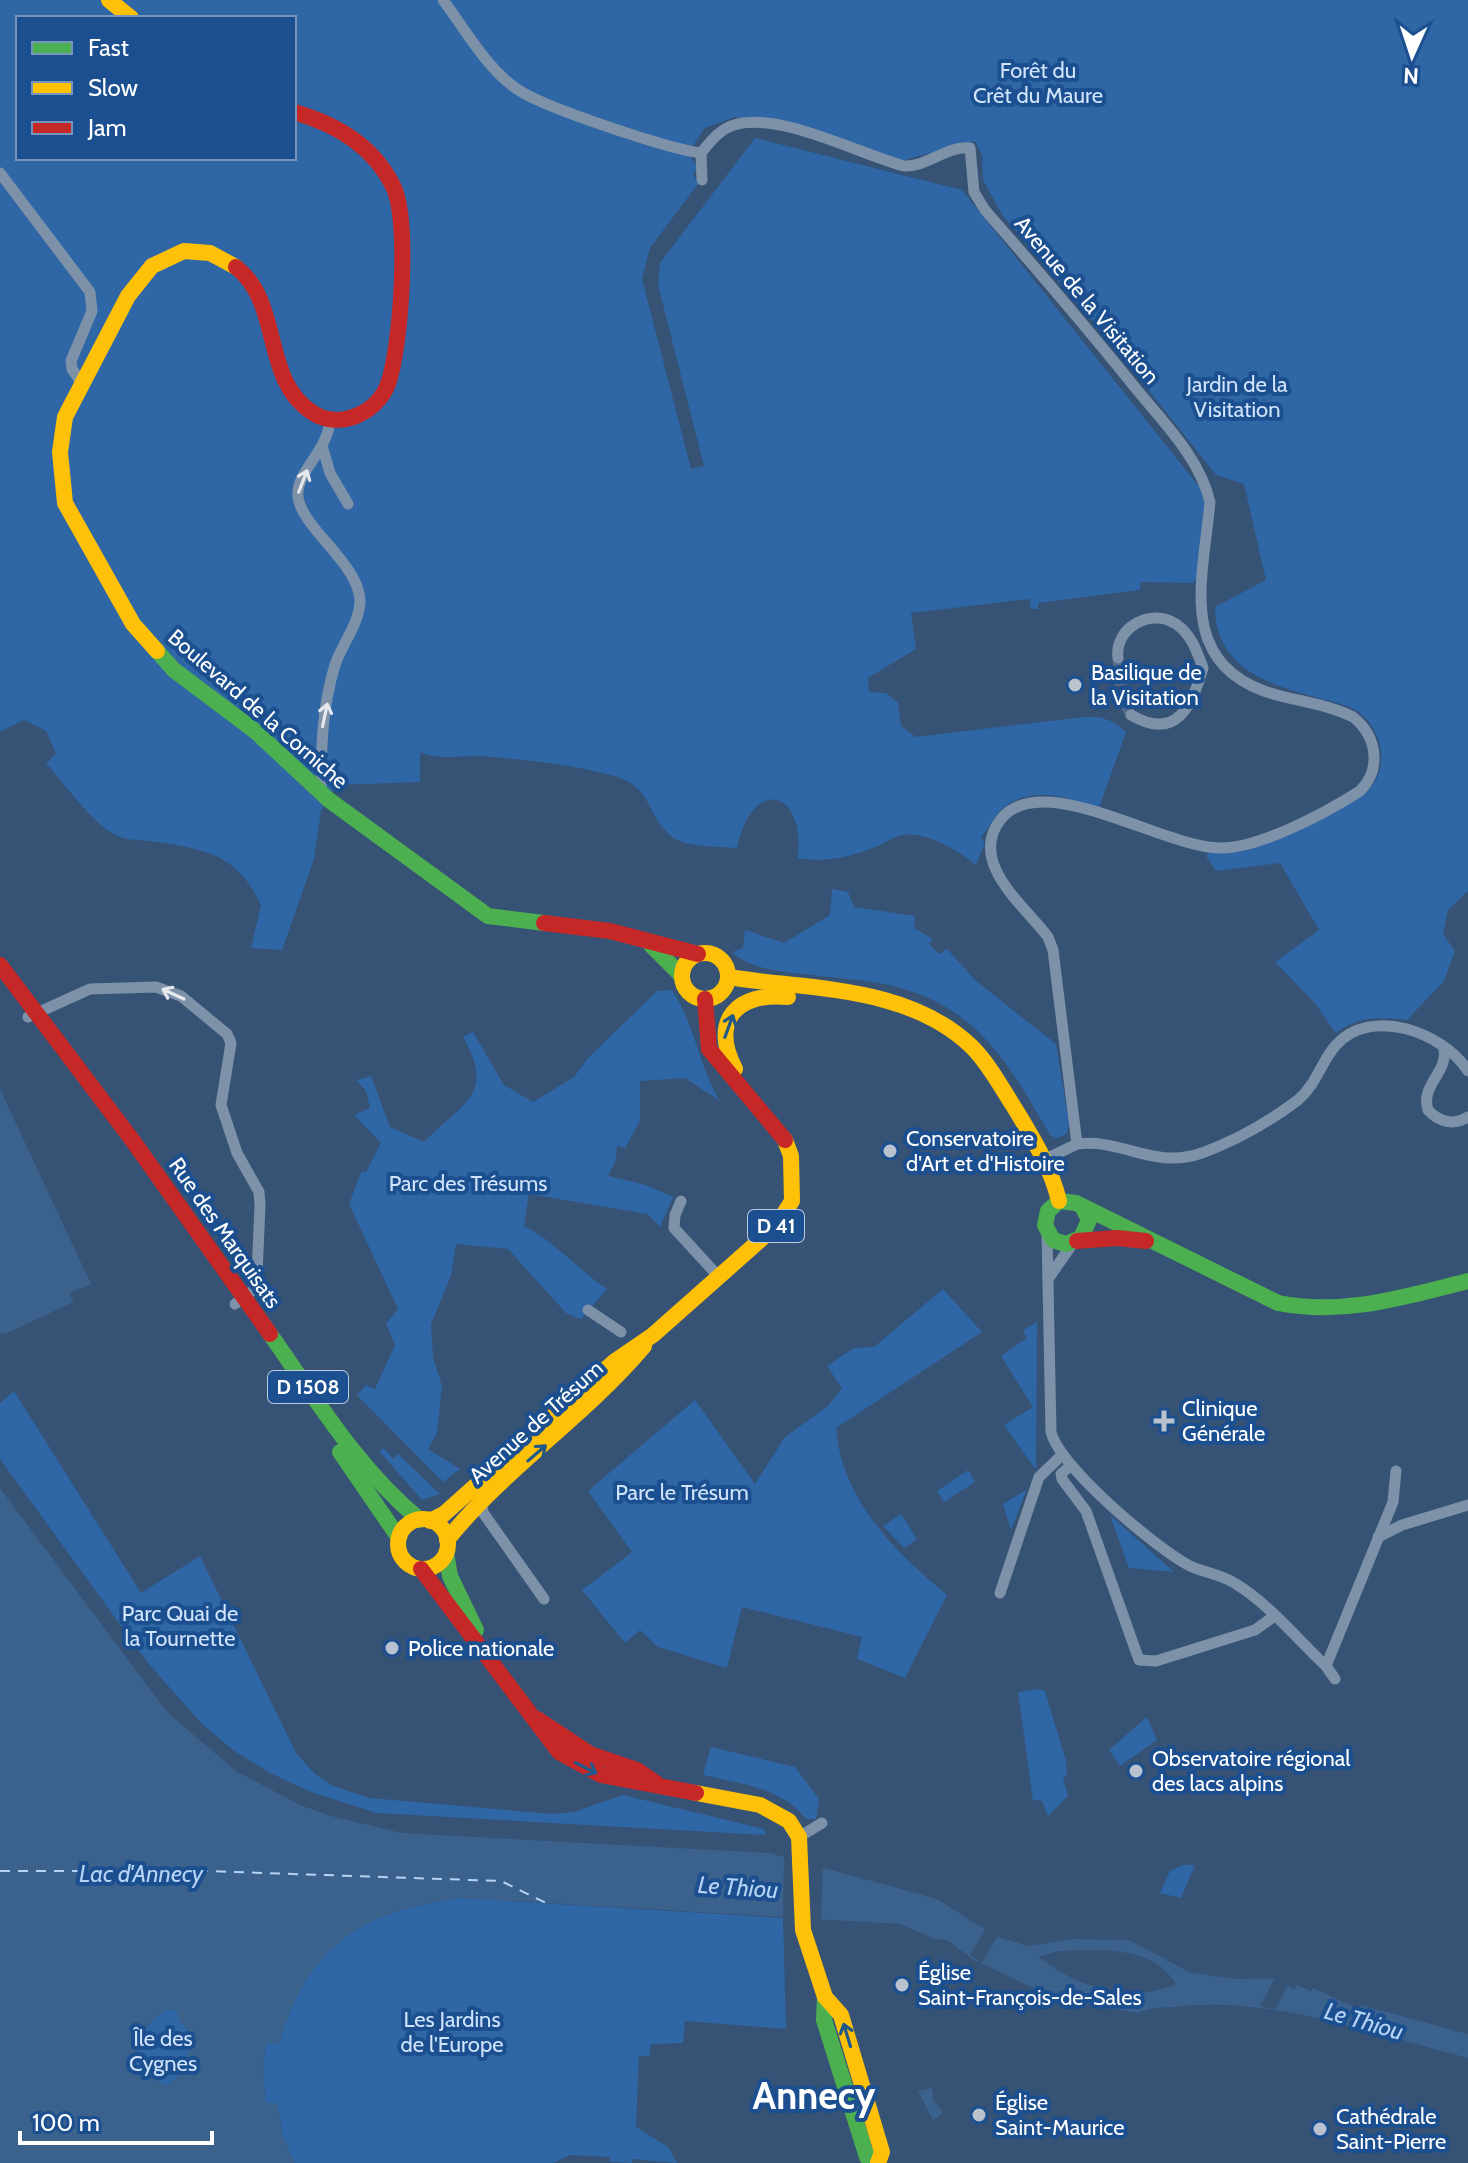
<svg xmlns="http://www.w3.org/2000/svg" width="1468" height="2163" viewBox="0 0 1468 2163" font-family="Cabin,sans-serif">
<rect width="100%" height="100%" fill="#365274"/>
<g fill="#2f66a5" fill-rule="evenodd">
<path d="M0 0H1468V891L1448 910 1443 934 1455 951 1444 981 1407 1020C1380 1017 1358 1016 1336 1033L1314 1002 1275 962 1319 930 1280 863 1216 871 1206 856 1209 851C1223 849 1238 849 1252 845 1272 840 1360 801 1371 787 1387 767 1383 738 1367 720 1355 705 1336 703 1318 698 1268 685 1215 667 1215 607L1266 580 1244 484 1216 475 1112 344 1003 216 983 180 982 155 975 141 901 161 735 117 705 128 688 153 698 168 693 173 698 184 650 248 642 279 691 469 704 466 658 285 660 263 755 138 962 190 1201 489 1205 505 1200 575 1193 583 1141 582 1140 590 1038 603V609H1031L1029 599 911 613 916 649 868 678 869 692 886 693 898 703 901 726 916 737 1084 717C1102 716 1113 720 1126 732L1099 808C1069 797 1027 784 1000 811 993 819 989 829 981 837L985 842 976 865C958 850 926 831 901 835 893 837 885 843 878 846 851 857 826 863 798 858 805 787 752 777 737 848 719 846 685 848 671 836 645 814 653 787 614 776 571 764 525 760 480 756 461 755 437 761 420 752V782L337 785 321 810 314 859 282 950 251 948 261 905C237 855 209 850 157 842 146 840 131 841 120 837 96 829 64 783 46 763L56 754 46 731 24 720 0 732ZM18 18H294V158H18Z"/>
<path d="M832 889 848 892 854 907 915 916 914 928 933 939 929 944 939 954 947 949 976 981 1056 1044 1069 1123 1067 1134 1056 1138 1050 1135C1012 1070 982 1012 904 989 875 980 842 979 813 975 785 972 753 971 732 952L743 948 745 930 784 943 830 915Z"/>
<path d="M672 990C695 1024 698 1066 720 1101L685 1078 640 1081V1121L625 1148 617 1146 616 1160 608 1176 646 1185 673 1197 660 1227 648 1214 529 1194 524 1226C556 1242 577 1269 607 1289L581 1319 566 1313 508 1249 456 1244 451 1276 431 1324 433 1357 442 1386 437 1433 428 1449 460 1469 443 1482 357 1395 366 1385 375 1389 395 1345 386 1324 398 1309 349 1204 361 1172H366L381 1143 354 1115 370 1108 366 1091 356 1080 371 1076 390 1127 424 1142C460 1104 497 1096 463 1037L473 1032 504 1085 533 1102 574 1077 589 1057 657 991Z"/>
<path d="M943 1289 982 1332 836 1428C842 1500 895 1552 947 1595L905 1678 857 1659 862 1637 742 1607 727 1668 658 1647 640 1630 625 1643 582 1590 632 1552 588 1491 695 1400 755 1484 785 1437 828 1406 842 1388 827 1366 854 1348 874 1347Z"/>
<path d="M1037 1322 1036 1470 1004 1425 1033 1407 1001 1356 1027 1338 1023 1330Z"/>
<path d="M14 1391 141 1593 200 1556 296 1753 315 1774 333 1786 370 1798 552 1814 574 1812 623 1795 764 1829 766 1835 377 1813 311 1792 270 1773 233 1750 202 1724 148 1663 0 1459V1403Z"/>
<path d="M384 1448 393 1459 398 1454 440 1494 422 1500 379 1451Z"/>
<path d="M968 1470 975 1482 944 1502 937 1491Z"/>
<path d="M1027 1489 1011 1530 1003 1504Z"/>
<path d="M901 1514 917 1539 904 1548 883 1526Z"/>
<path d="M1110 1515 1174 1572 1129 1568Z"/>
<path d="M1039 1689 1045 1691 1066 1761 1067 1775 1063 1778 1068 1796 1048 1816 1042 1801 1033 1800 1018 1692Z"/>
<path d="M1147 1717 1157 1740 1120 1766 1109 1750Z"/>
<path d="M711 1747 795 1767 819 1799 816 1819H806C781 1787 741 1784 703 1775Z"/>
<path d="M1183 1865H1195L1181 1898 1160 1893 1170 1871Z"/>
<path d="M461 1898 783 1918 786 2029 685 2021 683 2043 651 2044 649 2056H639L636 2127 668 2147 677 2163 633 2159 632 2163 610 2162V2157L570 2155 553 2163H295L283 2137 277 2103H265L263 2060 267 2042 279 2044C307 1946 362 1910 461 1898Z"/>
<path d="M167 2009 177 2011C180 2019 187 2028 189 2034 195 2053 183 2078 166 2086L134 2068C134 2043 146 2022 167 2009Z"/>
</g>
<g fill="#3b618d" fill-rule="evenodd">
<path d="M0 1089 91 1284 69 1293 74 1302 5 1334H0Z"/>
<path d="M0 1488 168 1713 236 1771 300 1805 331 1816 402 1833 770 1853 937 1899 997 1937 1029 1946 1072 1939 1129 1940 1191 1973 1238 1979 1275 1978 1294 1989 1297 1985 1311 1991 1313 1988 1359 2009 1361 2005 1468 2034V2058C1372 2034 1272 1995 1173 2007 1161 2008 1148 2007 1138 2013L1056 1999 974 1960 947 1940 936 1939 899 1924 461 1898C362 1910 307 1946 279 2045L267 2042 263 2060 265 2103H277L283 2137 295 2163H0ZM1106 1950C1135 1953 1160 1958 1176 1984 1132 2004 1075 1987 1039 1957L1059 1951ZM167 2009 177 2011 179 2021 190 2033C188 2055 188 2076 166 2086L134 2068C134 2043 146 2022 167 2009Z"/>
<path d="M932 2088 933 2099 943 2113 933 2120 918 2091Z"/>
<circle cx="815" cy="2099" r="10"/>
</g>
<g fill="#365274">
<path d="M784 1857 823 1865 821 1921 783 1918Z"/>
<path d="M985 1930 997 1937 981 1963 970 1955Z"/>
<path d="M1275 1978 1288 1986 1275 2009 1260 2006Z"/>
</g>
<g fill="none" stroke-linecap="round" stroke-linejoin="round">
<path stroke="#b5d3f5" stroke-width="2" stroke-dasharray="10 8" stroke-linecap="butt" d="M0 1871H205L501 1881 546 1903"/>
<path stroke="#546c89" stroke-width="11" stroke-dasharray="11 5.5" stroke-linecap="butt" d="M1118 658 1121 697 1131 715"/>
<g stroke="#7d92a8" stroke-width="11">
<path d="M443 0C465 29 486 68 517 89 542 107 669 149 701 153"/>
<path d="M701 153C710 142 720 129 734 125 779 111 859 154 904 166 928 167 945 146 970 148L974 192 985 210C1034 266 1082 322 1129 380 1158 417 1199 455 1210 502 1204 574 1176 659 1264 691 1293 701 1325 703 1353 717 1377 736 1382 769 1360 791 1327 812 1259 849 1220 848 1161 847 1042 768 1001 819 967 862 1024 905 1048 937L1053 950 1077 1144 1044 1160"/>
<path d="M701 153 702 180"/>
<path d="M0 173 90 292 92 311 71 361 72 369 81 382"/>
<path d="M323 449 330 473 348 504"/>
<path d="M1118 658C1114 628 1151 607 1176 624 1192 635 1197 652 1203 668 1192 705 1177 742 1131 715"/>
<path d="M321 793C321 749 322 707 335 665 342 644 359 624 360 602 360 564 302 529 298 497 295 472 328 452 330 420"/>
<path d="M28 1017 90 989 156 987 181 996 227 1034 231 1043 221 1105 237 1153 259 1192 260 1205 257 1275 253 1290 235 1304"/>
<path d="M1444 1049C1448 1073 1420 1085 1428 1110 1439 1122 1454 1126 1468 1117"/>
<path d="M1077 1144C1122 1138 1153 1170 1202 1153 1235 1141 1270 1121 1298 1100 1316 1085 1321 1062 1336 1045 1371 1006 1443 1032 1468 1071"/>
<path d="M681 1201 675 1215 674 1228 719 1277"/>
<path d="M1047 1233 1051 1432C1060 1468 1156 1548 1190 1566 1205 1573 1221 1574 1236 1584 1269 1604 1298 1640 1326 1666L1335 1679"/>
<path d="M1048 1279 1073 1243"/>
<path d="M588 1310 621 1332"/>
<path d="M1070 1466 1061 1474 1062 1479 1086 1511 1139 1660 1156 1661 1255 1630 1273 1617"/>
<path d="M479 1500 484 1514 544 1599"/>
<path d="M1378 1537 1402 1525 1468 1505"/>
<path d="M1000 1593 1039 1477 1061 1456"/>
<path d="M1326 1666 1393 1502 1396 1471"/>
<path d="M799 1837 822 1823"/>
</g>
<g stroke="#4caf50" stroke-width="16">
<path d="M157 651 174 670 255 731 329 800 488 916 544 923"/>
<path d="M651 945 682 976"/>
<path d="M1083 1208 1089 1220 1081 1238 1066 1244 1053 1240 1045 1225 1048 1211 1059 1201 1076 1203 1278 1303C1344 1316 1404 1297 1468 1281"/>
<path d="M270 1334C316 1399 358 1469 420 1520"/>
<path d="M340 1452 399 1538"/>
<path d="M446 1553 450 1576 476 1630"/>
<path d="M825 1997 824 2020 867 2157 875 2163"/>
</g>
<g stroke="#ffc107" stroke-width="16">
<path d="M109 0 131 18"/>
<path d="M157 651 133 624 65 503 60 452 65 417 128 296 152 266 184 251 210 253 236 267"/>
<circle cx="705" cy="976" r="23"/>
<path d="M728 977C810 990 908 985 972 1047 989 1064 1001 1087 1014 1107 1032 1137 1051 1167 1059 1201"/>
<path d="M735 1069C710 1020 737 992 788 997"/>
<circle cx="423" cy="1544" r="25"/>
<path d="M430 1521 444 1514 615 1361 653 1335 776 1226 792 1201 791 1156 785 1140"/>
<path d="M447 1540C505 1468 584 1417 644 1346"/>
<path d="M696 1793 760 1805 789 1821 799 1837 803 1930 825 1997 841 2015 882 2152 878 2163"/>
</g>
<g stroke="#c62828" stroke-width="16">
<path d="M236 267C283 304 261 380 313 413 340 430 377 413 388 384 401 348 410 219 393 186 373 145 336 124 294 112"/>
<path d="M544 923 610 931 698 954"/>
<path d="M0 965 133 1141 270 1334"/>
<path d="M705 999 709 1049 785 1140"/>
<path d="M1077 1241 1117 1238 1146 1241"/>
<path d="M421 1569 559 1752 601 1775 696 1793"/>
<path d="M537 1719 590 1754 637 1770 656 1783"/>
</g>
</g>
<defs><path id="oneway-shaft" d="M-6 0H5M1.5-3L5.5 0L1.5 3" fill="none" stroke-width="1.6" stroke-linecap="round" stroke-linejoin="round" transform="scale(2)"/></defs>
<g stroke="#e5e9ee">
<use href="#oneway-shaft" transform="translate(303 481) rotate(-69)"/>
<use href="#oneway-shaft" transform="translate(325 715) rotate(-78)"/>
<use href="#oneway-shaft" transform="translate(173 994) rotate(-155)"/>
</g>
<g stroke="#205989">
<use href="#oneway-shaft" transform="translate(729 1026) rotate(-70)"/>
<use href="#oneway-shaft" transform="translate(537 1453) rotate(-41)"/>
<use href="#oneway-shaft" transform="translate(586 1768) rotate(27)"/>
<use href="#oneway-shaft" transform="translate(847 2035) rotate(-107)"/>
</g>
<g fill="#b9c2ce" stroke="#1b4f8f" stroke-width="3">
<circle cx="1075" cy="685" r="8"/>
<circle cx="890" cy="1151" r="8"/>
<path d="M1160 1409h8v8h8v8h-8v8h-8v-8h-8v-8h8z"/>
<circle cx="392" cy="1648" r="8"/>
<circle cx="1136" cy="1771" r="8"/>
<circle cx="902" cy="1985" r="8"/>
<circle cx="979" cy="2115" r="8"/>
<circle cx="1320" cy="2129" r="8"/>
</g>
<g text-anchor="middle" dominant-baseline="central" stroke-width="8" stroke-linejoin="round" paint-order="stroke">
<g fill="#1b4f8f" stroke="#bbcadd" stroke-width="2">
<rect x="748" y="1210" width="56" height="32" rx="6"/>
<rect x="268" y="1371" width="80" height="32" rx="6"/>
</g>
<g font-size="20" font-weight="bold" fill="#fff">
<text x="776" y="1226">D 41</text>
<text x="308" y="1387">D 1508</text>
</g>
<g font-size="22" fill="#cfe3fa" stroke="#1b4f8f">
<text x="1038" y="70">Forêt du<tspan x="1038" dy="25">Crêt du Maure</tspan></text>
<text x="1237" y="384">Jardin de la<tspan x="1237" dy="25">Visitation</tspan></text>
<text x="468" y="1183">Parc des Trésums</text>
<text x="682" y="1492">Parc le Trésum</text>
<text x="180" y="1613">Parc Quai de<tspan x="180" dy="25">la Tournette</tspan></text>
<text x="452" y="2019">Les Jardins<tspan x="452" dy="25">de l'Europe</tspan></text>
<text x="163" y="2038">Île des<tspan x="163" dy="25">Cygnes</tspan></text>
</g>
<g font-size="22" fill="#fff" stroke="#1b4f8f">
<text transform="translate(1087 300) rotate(50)">Avenue de la Visitation</text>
<text transform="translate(258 709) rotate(41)">Boulevard de la Corniche</text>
<text transform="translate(225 1233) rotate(55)">Rue des Marquisats</text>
<text transform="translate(536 1422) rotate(-42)">Avenue de Trésum</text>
</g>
<g font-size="22" fill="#fff" stroke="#1b4f8f" text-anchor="start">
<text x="1091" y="672">Basilique de<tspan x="1091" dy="25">la Visitation</tspan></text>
<text x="906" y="1138">Conservatoire<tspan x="906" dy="25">d'Art et d'Histoire</tspan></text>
<text x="1182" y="1408">Clinique<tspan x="1182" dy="25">Générale</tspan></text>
<text x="408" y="1648">Police nationale</text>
<text x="1152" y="1758">Observatoire régional<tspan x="1152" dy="25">des lacs alpins</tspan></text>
<text x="918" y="1972">Église<tspan x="918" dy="25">Saint-François-de-Sales</tspan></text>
<text x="995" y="2102">Église<tspan x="995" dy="25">Saint-Maurice</tspan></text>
<text x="1336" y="2116">Cathédrale<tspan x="1336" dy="25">Saint-Pierre</tspan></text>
</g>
<g font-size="24" font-style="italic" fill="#b5d3f5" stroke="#1b4f8f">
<text x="141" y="1873">Lac d'Annecy</text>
<text transform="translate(738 1887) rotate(4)">Le Thiou</text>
<text transform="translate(1364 2021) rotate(16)">Le Thiou</text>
</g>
<g font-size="38" font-weight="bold" fill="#fff" stroke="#1b4f8f">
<text x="814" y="2095">Annecy</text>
</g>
</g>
<rect x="16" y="16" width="280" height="144" fill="#1b4f8f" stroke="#7695bc" stroke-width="2"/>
<rect x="32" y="42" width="40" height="12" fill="#4caf50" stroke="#7695bc" stroke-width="2"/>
<text x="88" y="56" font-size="24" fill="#ffffff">Fast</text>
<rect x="32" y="82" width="40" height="12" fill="#ffc107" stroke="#7695bc" stroke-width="2"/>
<text x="88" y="96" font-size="24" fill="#ffffff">Slow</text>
<rect x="32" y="122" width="40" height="12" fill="#c62828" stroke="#7695bc" stroke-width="2"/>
<text x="88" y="136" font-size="24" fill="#ffffff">Jam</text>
<g transform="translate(1412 56) rotate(183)" stroke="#1b4f8f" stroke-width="6" paint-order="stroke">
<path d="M0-6L14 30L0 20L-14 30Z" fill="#ffffff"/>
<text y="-12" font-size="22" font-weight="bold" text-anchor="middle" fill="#ffffff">N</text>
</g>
<path d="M20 2131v12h192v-12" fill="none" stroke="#ffffff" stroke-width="4"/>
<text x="32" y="2131" font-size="24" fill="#ffffff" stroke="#1b4f8f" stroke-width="6" paint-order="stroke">100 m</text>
</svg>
